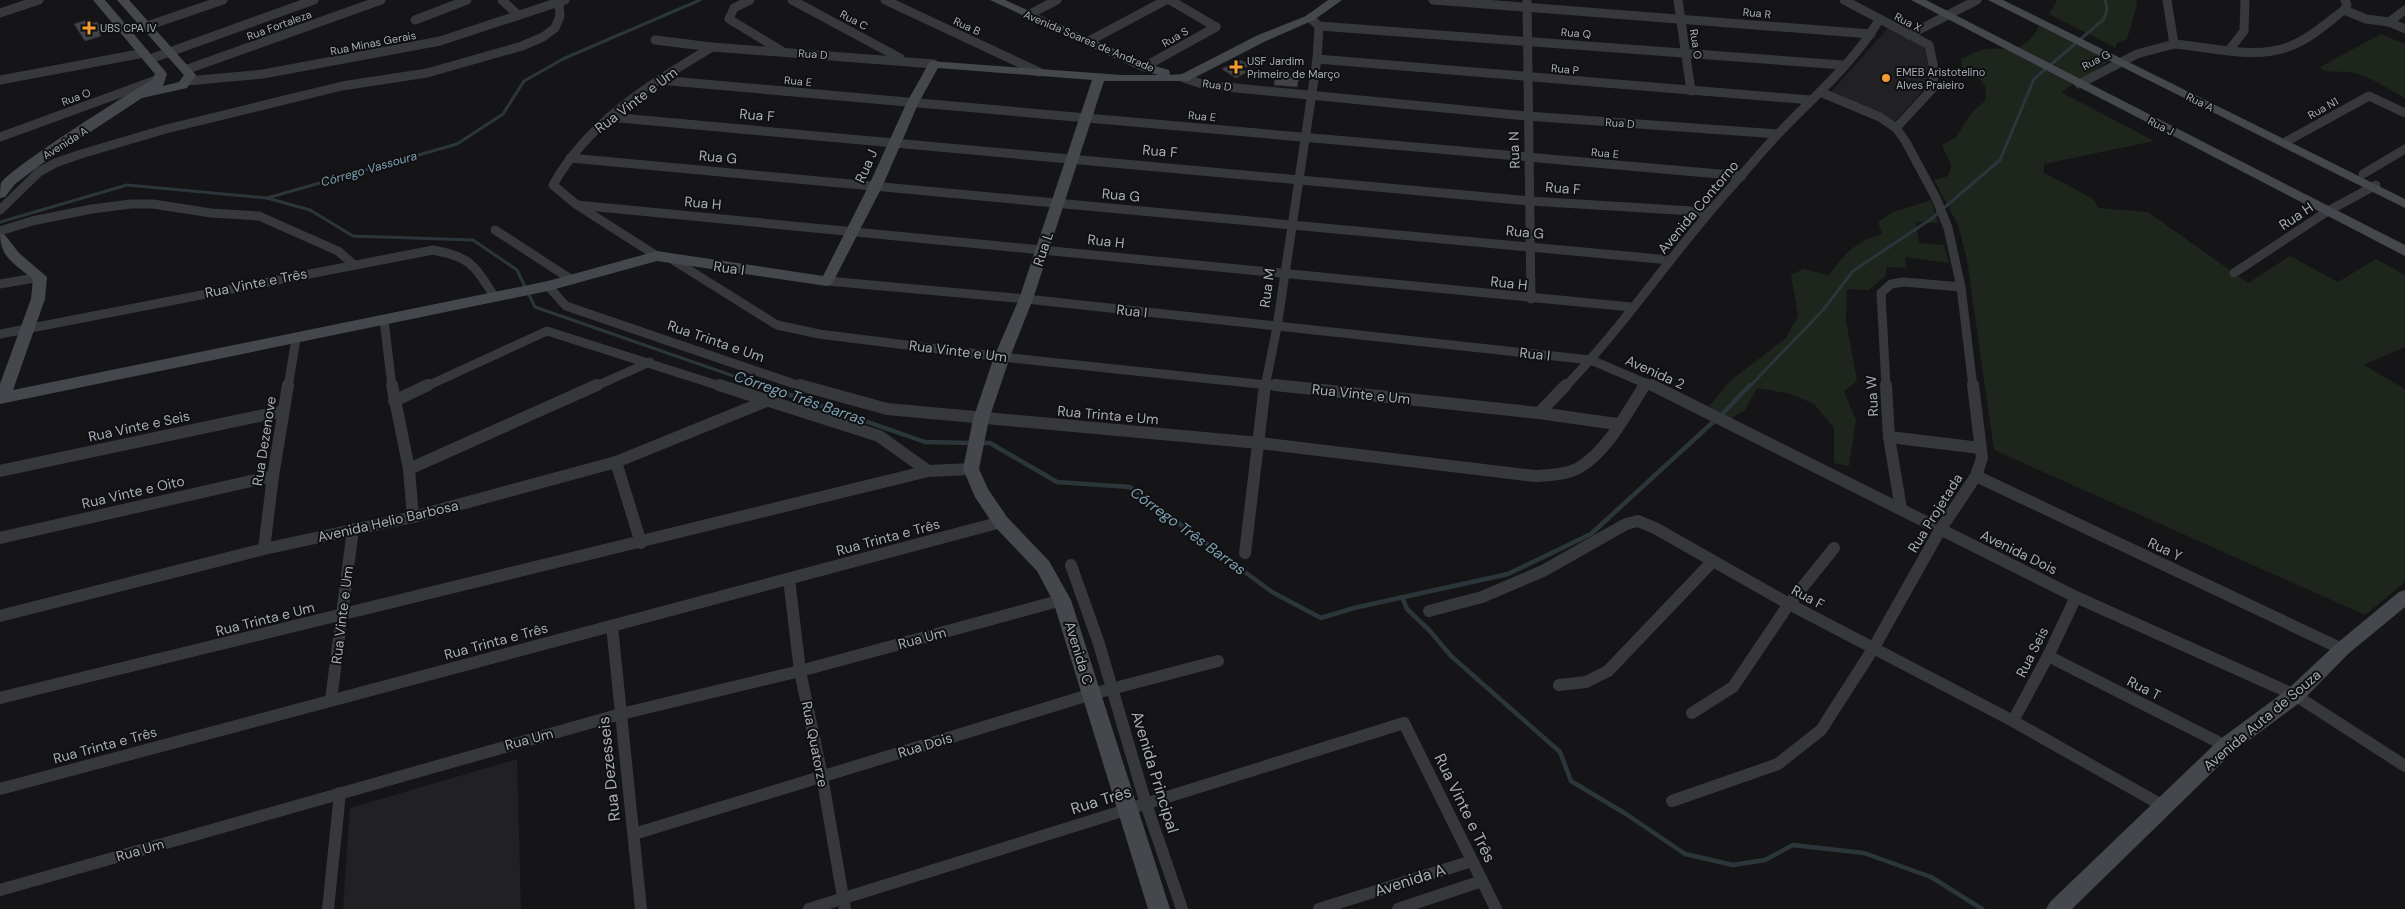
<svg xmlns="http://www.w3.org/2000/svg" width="2405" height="909" viewBox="0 0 2405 909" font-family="'DM Sans',sans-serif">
<rect width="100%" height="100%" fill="#151517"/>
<g fill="#212124">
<path d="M1889 27 1924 46 1930 72 1929 84 1895 121 1830 93Z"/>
<path d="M517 759 521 909H343L350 808Z"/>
</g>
<g fill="#1d251d">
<path d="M2057 0H2137L2136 9 2127 39 2116 44V48L2049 14Z"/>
<path d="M2039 26 2111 60 2061 92 2154 141 2044 164V173L2092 198 2099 208 2148 212 2248 283 2290 256 2338 282 2376 259 2405 275V347L2364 365 2405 389V582L2365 615 1994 450 1967 260 1958 225 1934 180 1948 176 1951 165 1942 145 1956 137 1972 112 1985 101 1986 88 1981 80 1963 74 1961 59C1969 56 1978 50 1986 49 2013 47 2025 53 2039 26Z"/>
<path d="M2381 34 2405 44V98C2389 90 2369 75 2350 72 2340 71 2332 73 2322 70L2320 67Z"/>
<path d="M1931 200 1938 223 1916 222 1919 243 1944 245 1949 263 1905 257 1906 268 1886 267V275L1869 290 1847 289 1846 320 1857 381 1844 391 1856 420 1849 466 1834 463V428L1814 404 1791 394 1757 388 1745 410 1730 419 1709 406 1730 381 1786 338 1798 316 1791 275 1803 269 1829 275C1845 253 1855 242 1882 234L1878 222 1893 212Z"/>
</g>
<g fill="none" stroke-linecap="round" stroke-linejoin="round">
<g stroke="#2b363b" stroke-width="3">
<path d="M267 198 310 210 353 236 473 240 517 270 535 307 765 387"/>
<path d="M0 222 127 185 267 198 457 144 503 114 524 81 565 58 700 0"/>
<path d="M1749 387 1823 310 1853 271 1931 219 2000 160 2034 79 2104 19 2107 9 2105 0"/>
</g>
<g stroke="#2b363b" stroke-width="4.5">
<path d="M762 385 925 442 973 443"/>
<path d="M980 443H990L1057 482 1130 487 1272 592 1321 618 1354 608 1508 574 1591 534 1724 412 1750 385"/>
<path d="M1402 597 1407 609 1430 631 1451 656 1560 752 1571 781 1626 814 1685 854 1733 865 1765 860 1793 845 1864 853 1931 877 1982 909"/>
</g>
</g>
<g fill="#414347" stroke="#2f2f33">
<path d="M90 19 93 23 97 22 104 32 99 33 101 36 85 41 74 24Z"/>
<path d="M1240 60 1250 65 1242 69 1247 72 1236 78 1222 69Z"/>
<path d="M1276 75 1299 77 1297 87 1274 85Z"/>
</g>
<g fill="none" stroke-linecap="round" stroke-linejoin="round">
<g stroke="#36383c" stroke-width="9">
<path d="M502 0 518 15"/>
<path d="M750 0 734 8 729 19 782 51"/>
<path d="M792 0 900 58"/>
<path d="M885 0 1039 72"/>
<path d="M1170 0 1216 27"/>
<path d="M1433 0 1871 34"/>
<path d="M1527 0 1531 299"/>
<path d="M1678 0 1691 91"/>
<path d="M1844 0 1929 45 1934 69 1933 88 1896 128"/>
<path d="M2344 10 2366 19 2389 22 2405 29"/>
<path d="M0 13 39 0"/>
<path d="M1028 15 1057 0"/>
<path d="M1310 18 1319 26 1843 65"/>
<path d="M415 20 467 0"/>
<path d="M2389 22 2405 10"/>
<path d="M147 26 223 0"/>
<path d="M1909 35 1977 0"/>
<path d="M655 40 712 47 934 64"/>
<path d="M1089 41 1166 0"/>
<path d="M2174 44C2211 47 2258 61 2293 45 2312 37 2328 22 2344 10L2347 5 2345 0"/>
<path d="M2230 49 2244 31 2245 0"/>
<path d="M150 59 314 0"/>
<path d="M1317 59 1811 100"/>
<path d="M1144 67 1216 27"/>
<path d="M185 70 381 0"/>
<path d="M1184 78 1205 85 1527 116 1778 134"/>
<path d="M0 80 144 53"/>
<path d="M659 80 1742 176"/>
<path d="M187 81 263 74 440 41 565 0"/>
<path d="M2079 84 2137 54 2174 44 2167 0"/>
<path d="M1820 92 1880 117 1896 128 1906 142 1936 198 1948 228 1961 287 1973 387"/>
<path d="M609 117 1530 201 1709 212"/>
<path d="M0 137 159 79"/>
<path d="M2287 141 2369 96 2405 113"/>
<path d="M570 158 1670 260"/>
<path d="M2363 174 2405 149"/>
<path d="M577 205 1631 307"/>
<path d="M0 210 39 172 55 163 81 154 166 129 342 86 427 73 522 46 543 37 555 28 560 16 559 4"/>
<path d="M495 230 572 280"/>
<path d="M0 231 32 221 92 209 131 204H153L211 213 259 216 338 251 353 264"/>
<path d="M657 256 577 205 553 185C589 121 651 84 712 47"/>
<path d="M673 260 777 325 819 334 1002 357 1287 387"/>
<path d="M2234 273 2328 211 2376 185"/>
<path d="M827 281 1026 299 1591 360 1654 387"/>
<path d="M0 284 40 277"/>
<path d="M548 286 566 306 803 387"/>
<path d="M384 320 392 387"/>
<path d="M0 334 433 250C471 257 474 265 494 296"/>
<path d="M288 387 296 339"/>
<path d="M425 387 547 331 723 387"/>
<path d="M594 387 650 362"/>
<path d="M1265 387 1277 327 1317 59 1319 26"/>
<path d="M1565 387C1623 327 1670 256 1725 194 1743 174 1760 153 1778 134 1812 98 1854 63 1879 20"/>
<path d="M1645 387 1647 383"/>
<path d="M1886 387 1881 293 1891 284 1904 282 1961 287"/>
</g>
<g stroke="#36383c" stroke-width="12">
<path d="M392 385 409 469 413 517"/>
<path d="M719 385 879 436 928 471"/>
<path d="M800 385 887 409 1259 443 1535 476C1550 475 1567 475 1580 467 1609 449 1627 412 1645 385"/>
<path d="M1275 385 1539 413 1617 424"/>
<path d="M1652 385 2076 597 2295 695 2405 766"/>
<path d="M1886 385 1889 437 1901 509"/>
<path d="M394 401 428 385"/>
<path d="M1539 413 1566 385"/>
<path d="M1889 437 1980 448"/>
<path d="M616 462 641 543"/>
<path d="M409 469 597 385"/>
<path d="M0 471 283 411"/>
<path d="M1976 476 2342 649"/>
<path d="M0 538 273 476"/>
<path d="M264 549 273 476 288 385"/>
<path d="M1245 553 1265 385"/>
<path d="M1071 565 1099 644 1146 804 1182 909"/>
<path d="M789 579 800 671 822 776 845 909"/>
<path d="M1429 611 1482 597 1543 571 1626 524 1638 521 1655 528 1789 604 2013 721 2165 807"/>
<path d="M0 616 264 549 413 517 616 462 769 400"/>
<path d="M612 626 641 909"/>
<path d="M2048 656 2226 746"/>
<path d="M1559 685 1586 682 1608 671 1712 562"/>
<path d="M0 698 928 471 971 469"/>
<path d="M331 700 353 529"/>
<path d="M1692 713 1733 687 1789 604 1834 548"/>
<path d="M2013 721 2048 656 2076 597"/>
<path d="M0 789 1001 522"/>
<path d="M1672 801 1778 764 1821 730 1873 649 1940 530 1976 476 1982 458 1973 385"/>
<path d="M634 834 1092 694 1218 661"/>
<path d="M0 890 621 714 800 671 1062 600"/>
<path d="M328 909 340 793"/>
<path d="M809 909 1404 723 1496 909"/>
<path d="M1319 909 1472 861"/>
<path d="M1398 909 1482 881"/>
</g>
<g fill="#44474c" fill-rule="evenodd">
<path d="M93 0H105L165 71 167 74 163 86 179 82 184 75 117 0H129L196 75 187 88 142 98 43 163 15 184 5 197 0 198C0 194 0 187 1 183 10 168 130 92 152 80L155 74Z"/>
<path d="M990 0H1005L1148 64 1169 70 1170 75 1182 74 1258 35 1306 16 1328 0H1342L1314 20 1266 41 1188 81H1104L1033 299 1010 357 989 419 979 469 988 489 1007 517 1049 561 1071 600 1170 909H1148L1053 601 1037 571 995 527 975 497 963 469 973 419 994 357 1019 299 1092 80 938 68 919 102 883 185 832 284 827 286 657 261 548 291 0 404V384L31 299 33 279C15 264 0 258 0 233L5 235 19 253 47 277 45 299 13 390 548 281 657 251 823 276 869 185 907 102 930 61 1122 75H1158L1140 70Z"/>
<path d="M1911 0H1926L2405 245V256Z"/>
<path d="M1988 0H2003L2405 199V208Z"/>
<path d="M2405 590V607L2348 654 2302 701 2233 752 2072 909H2046L2050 902 2219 740 2288 689 2336 644 2399 592Z"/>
</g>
</g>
<g fill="#f49a30" stroke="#101012" stroke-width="2">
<path d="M86.5 20.5h5v5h5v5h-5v5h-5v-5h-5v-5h5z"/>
<path d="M1233.5 59.5h5v5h5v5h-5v5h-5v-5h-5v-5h5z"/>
<circle cx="1886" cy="78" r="5"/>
</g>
<g text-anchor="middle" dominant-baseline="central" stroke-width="4" stroke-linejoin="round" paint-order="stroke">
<g font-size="11" fill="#a7aeb7" stroke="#101012">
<text transform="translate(1757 13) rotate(5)">Rua R</text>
<text transform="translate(854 20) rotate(28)">Rua C</text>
<text transform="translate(1908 22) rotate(27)">Rua X</text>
<text transform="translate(279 25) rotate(-20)">Rua Fortaleza</text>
<text transform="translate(967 26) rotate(25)">Rua B</text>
<text transform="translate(1576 33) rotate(5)">Rua Q</text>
<text transform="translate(1175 37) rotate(-30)">Rua S</text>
<text transform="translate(1089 41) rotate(23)">Avenida Soares de Andrade</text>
<text transform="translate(373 43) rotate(-11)">Rua Minas Gerais</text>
<text transform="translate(1696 44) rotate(81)">Rua O</text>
<text transform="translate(813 54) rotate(4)">Rua D</text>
<text transform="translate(2096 60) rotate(-27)">Rua G</text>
<text transform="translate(1565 69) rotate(5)">Rua P</text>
<text transform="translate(798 81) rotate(5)">Rua E</text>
<text transform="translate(1217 85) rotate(8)">Rua D</text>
<text transform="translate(76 97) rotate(-20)">Rua O</text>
<text transform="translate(2200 102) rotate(26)">Rua A</text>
<text transform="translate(2323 108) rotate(-29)">Rua N1</text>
<text transform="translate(1202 116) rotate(5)">Rua E</text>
<text transform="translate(1620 123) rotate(4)">Rua D</text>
<text transform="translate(2161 126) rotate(27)">Rua J</text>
<text transform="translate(65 143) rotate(-32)">Avenida A</text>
<text transform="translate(1605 153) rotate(5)">Rua E</text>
</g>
<g font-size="11" fill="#a7aeb7" stroke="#101012" text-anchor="start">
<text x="100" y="28">UBS CPA IV</text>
<text x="1247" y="61">USF Jardim<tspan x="1247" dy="13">Primeiro de Março</tspan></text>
<text x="1896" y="72">EMEB Aristotelino<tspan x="1896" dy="13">Alves Praieiro</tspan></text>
</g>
<g font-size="12" font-style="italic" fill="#7da0b3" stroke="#101012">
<text transform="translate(369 169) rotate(-16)">Córrego Vassoura</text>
</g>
<g font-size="14" fill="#a7aeb7" stroke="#101012">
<text transform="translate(636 100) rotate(-37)">Rua Vinte e Um</text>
<text transform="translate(757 115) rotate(5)">Rua F</text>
<text transform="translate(1514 150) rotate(-92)">Rua N</text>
<text transform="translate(1160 151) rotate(5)">Rua F</text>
<text transform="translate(718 157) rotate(5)">Rua G</text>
<text transform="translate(866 166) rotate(-66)">Rua J</text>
<text transform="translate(1563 188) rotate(4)">Rua F</text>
<text transform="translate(1121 195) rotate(5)">Rua G</text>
<text transform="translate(703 203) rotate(5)">Rua H</text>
<text transform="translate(1698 207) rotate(-50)">Avenida Contorno</text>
<text transform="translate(2296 216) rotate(-34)">Rua H</text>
<text transform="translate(1525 232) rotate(5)">Rua G</text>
<text transform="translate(1106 241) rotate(6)">Rua H</text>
<text transform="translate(1043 249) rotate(-71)">Rua L</text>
<text transform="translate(729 268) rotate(8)">Rua I</text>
<text transform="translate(256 283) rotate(-11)">Rua Vinte e Três</text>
<text transform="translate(1509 283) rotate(6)">Rua H</text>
<text transform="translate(1267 288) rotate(-82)">Rua M</text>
<text transform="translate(1132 311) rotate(6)">Rua I</text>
<text transform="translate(716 341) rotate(19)">Rua Trinta e Um</text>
<text transform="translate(958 351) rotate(7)">Rua Vinte e Um</text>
<text transform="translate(1535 354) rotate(6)">Rua I</text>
<text transform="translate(1655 372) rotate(24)">Avenida 2</text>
<text transform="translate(1361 394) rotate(6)">Rua Vinte e Um</text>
<text transform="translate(1872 396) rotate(-93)">Rua W</text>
<text transform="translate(1108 415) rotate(5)">Rua Trinta e Um</text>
<text transform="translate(139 426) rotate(-12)">Rua Vinte e Seis</text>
<text transform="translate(264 441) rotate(-81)">Rua Dezenove</text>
<text transform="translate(133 492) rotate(-13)">Rua Vinte e Oito</text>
<text transform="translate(1935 513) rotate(-58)">Rua Projetada</text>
<text transform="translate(388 521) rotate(-13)">Avenida Helio Barbosa</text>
<text transform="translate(888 537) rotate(-15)">Rua Trinta e Três</text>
<text transform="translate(2165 549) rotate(25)">Rua Y</text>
<text transform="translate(2019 552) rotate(26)">Avenida Dois</text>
<text transform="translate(1808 597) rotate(28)">Rua F</text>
<text transform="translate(342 615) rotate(-83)">Rua Vinte e Um</text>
<text transform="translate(265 619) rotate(-14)">Rua Trinta e Um</text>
<text transform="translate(922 638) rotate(-15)">Rua Um</text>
<text transform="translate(496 641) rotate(-15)">Rua Trinta e Três</text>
<text transform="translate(2032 652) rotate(-63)">Rua Seis</text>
<text transform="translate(1079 653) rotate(73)">Avenida C</text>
<text transform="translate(2144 688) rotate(27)">Rua T</text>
<text transform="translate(2262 720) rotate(-40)">Avenida Auta de Souza</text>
<text transform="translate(529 739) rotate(-15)">Rua Um</text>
<text transform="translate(815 744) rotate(79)">Rua Quatorze</text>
<text transform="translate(105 745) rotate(-15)">Rua Trinta e Três</text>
<text transform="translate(925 745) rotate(-17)">Rua Dois</text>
<text transform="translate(140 850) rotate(-16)">Rua Um</text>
</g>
<g font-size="15" font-style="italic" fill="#7da0b3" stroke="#101012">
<text transform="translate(800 398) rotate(19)">Córrego Três Barras</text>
<text transform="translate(1188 531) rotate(36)">Córrego Três Barras</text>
</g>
<g font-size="16" fill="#a7aeb7" stroke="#101012">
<text transform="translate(609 769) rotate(-96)">Rua Dezesseis</text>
<text transform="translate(1155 772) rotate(73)">Avenida Principal</text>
<text transform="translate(1101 800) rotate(-17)">Rua Três</text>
<text transform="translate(1465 808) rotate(64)">Rua Vinte e Três</text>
<text transform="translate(1410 880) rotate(-18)">Avenida A</text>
</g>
</g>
</svg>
